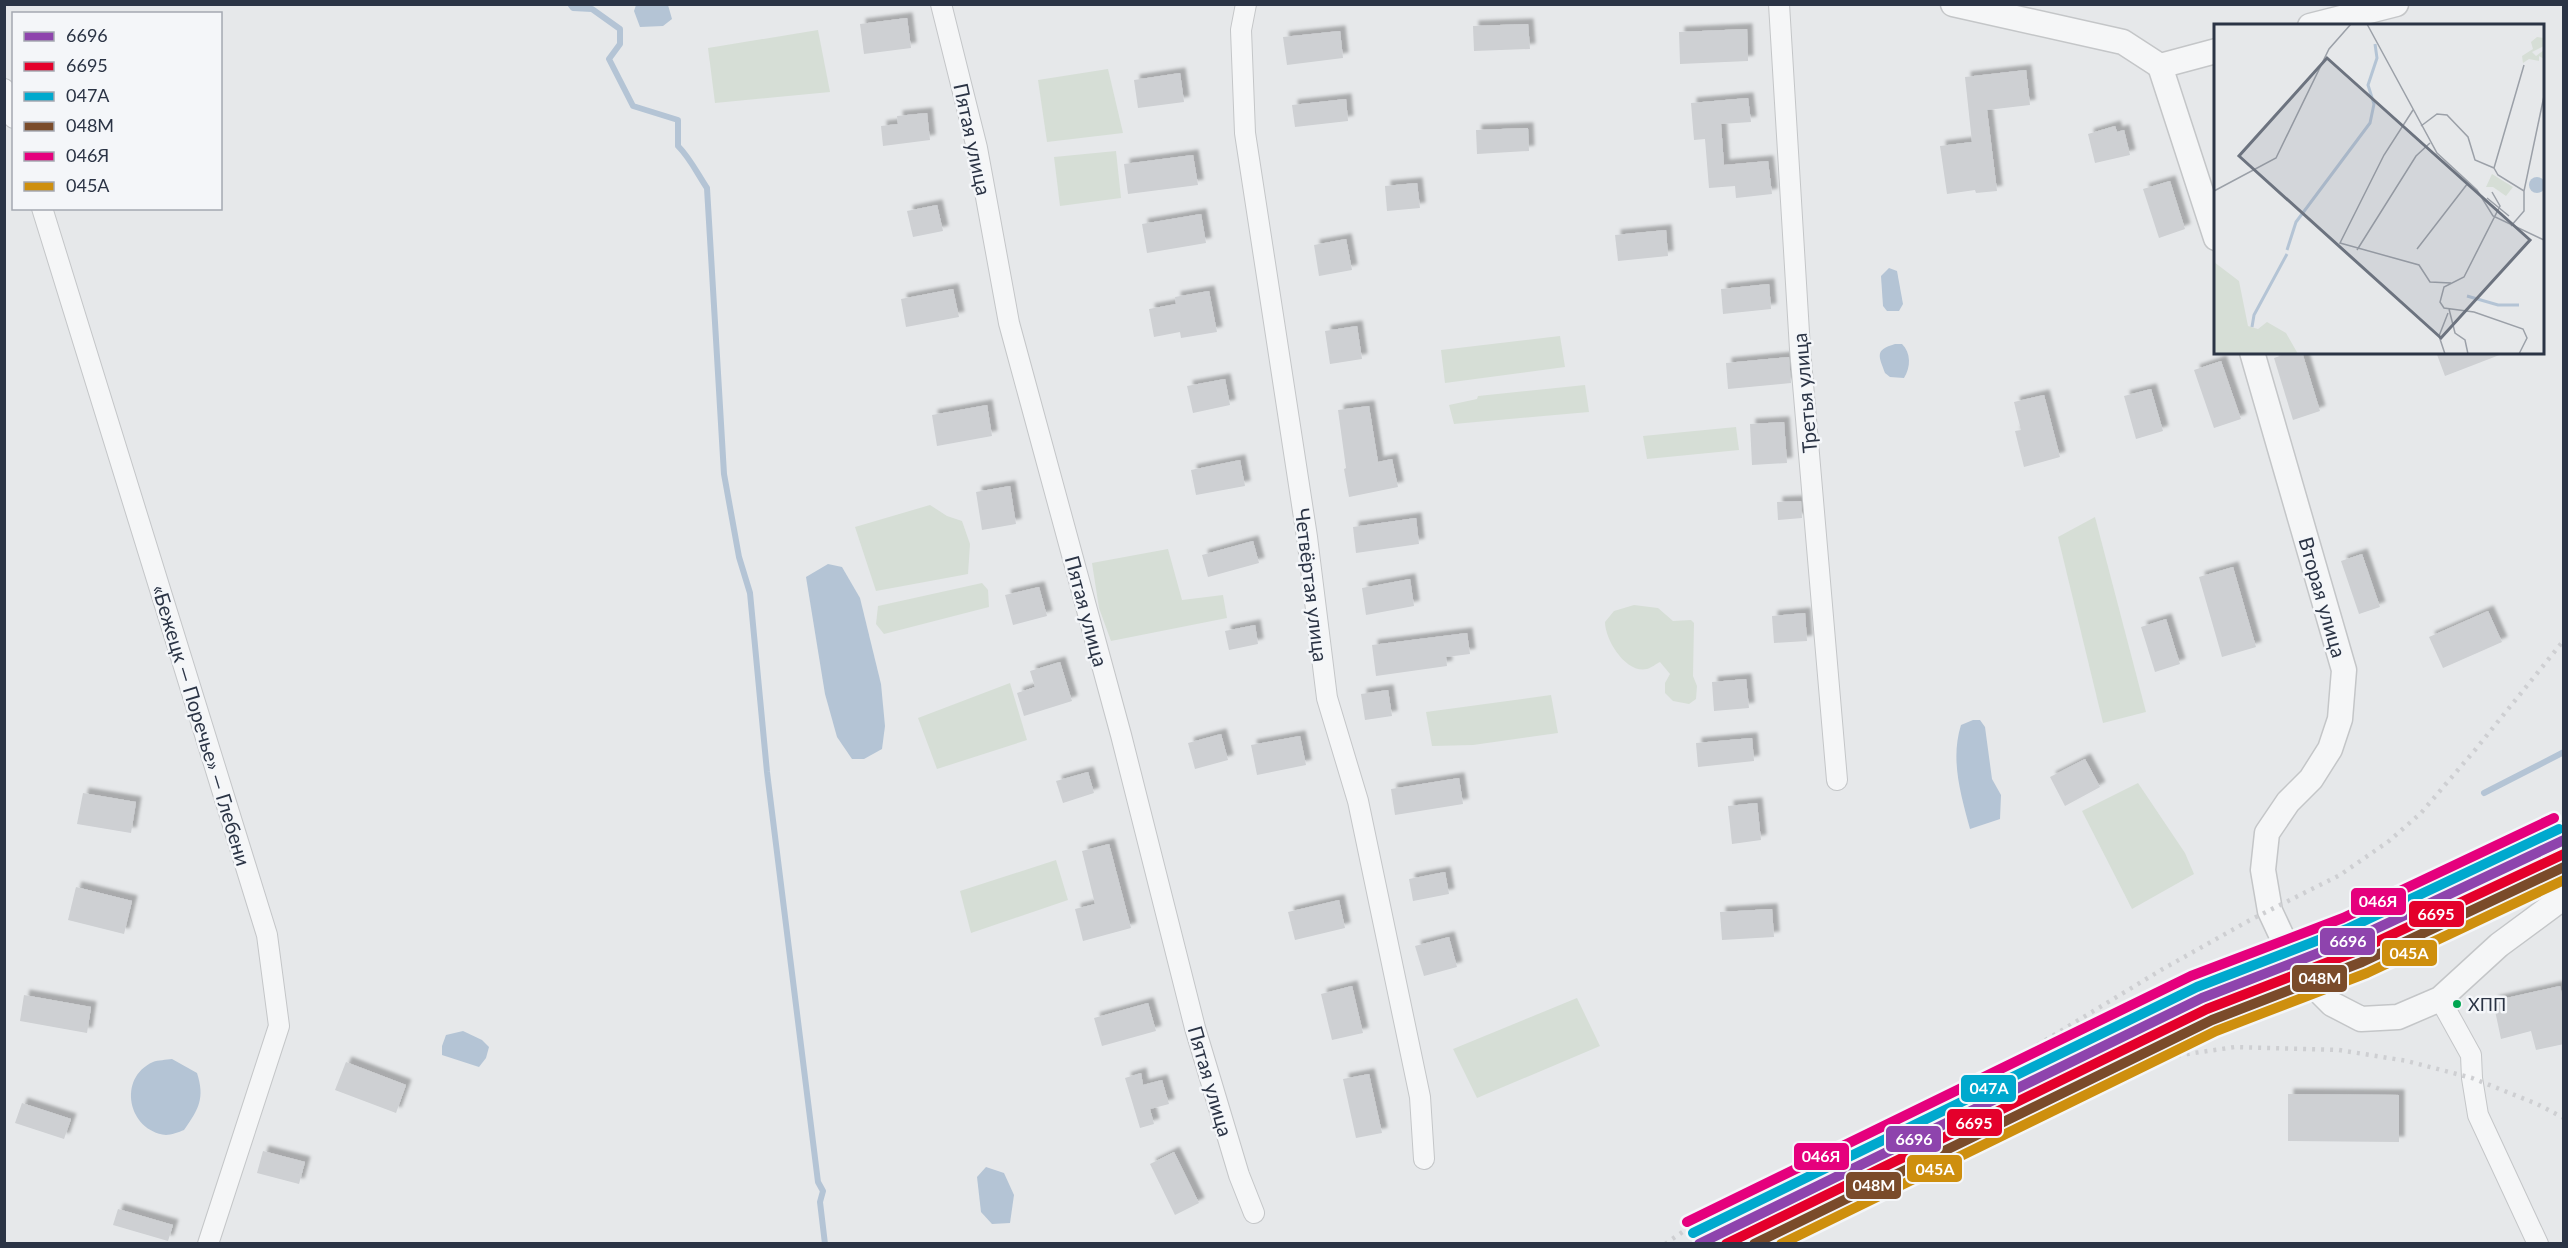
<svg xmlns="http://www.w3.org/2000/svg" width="2568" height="1248" viewBox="0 0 2568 1248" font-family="Lato,sans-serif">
<defs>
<filter id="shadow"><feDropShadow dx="5.5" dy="-5.5" stdDeviation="1.5" flood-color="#0004"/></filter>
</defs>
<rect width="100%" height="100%" fill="#e6e8ea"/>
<g fill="#d6ded6">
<path d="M818 30 830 92 715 103 708 48Z"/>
<path d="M1108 69 1123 133 1047 142 1038 80Z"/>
<path d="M1116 151 1121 198 1060 206 1054 157Z"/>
<path d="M1560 336 1565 367 1445 383 1441 350Z"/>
<path d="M1585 385 1589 412 1454 424 1449 405 1477 399 1478 396Z"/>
<path d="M1736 427 1739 450 1647 459 1643 436Z"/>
<path d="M930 505 947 516 962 521 970 544 968 574 876 591 855 527Z"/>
<path d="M2095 517 2146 712 2103 723 2058 537Z"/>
<path d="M1168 549 1182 600 1223 595 1227 618 1111 641 1099 608 1092 563Z"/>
<path d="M982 583 988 590 989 607 884 634 876 624 878 606Z"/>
<path d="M1634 605 1658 608 1673 621 1691 620 1694 623 1693 676 1697 686 1696 699 1689 704 1673 701 1665 693V683L1670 674 1660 662C1656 664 1651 668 1647 669 1626 674 1605 640 1605 622L1614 611Z"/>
<path d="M1010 683 1027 740 937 769 918 718Z"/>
<path d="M1551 695 1558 733 1473 745 1432 746 1426 712Z"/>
<path d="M2138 783 2185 853 2194 874 2132 909 2082 811Z"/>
<path d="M1056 860 1068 900 971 933 960 891Z"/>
<path d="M1577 998 1600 1046 1477 1098 1453 1049Z"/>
</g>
<g fill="#b4c4d5">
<path d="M636 5H668L672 19 663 26 640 27 634 11Z"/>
<path d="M1889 268 1897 271 1903 304 1899 311H1887L1883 306 1881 276Z"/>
<path d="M1895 344H1902C1911 353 1911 367 1904 378L1890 377 1885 373C1879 356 1874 350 1895 344Z"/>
<path d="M828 564 842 567 860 598 881 684 885 726 882 749 864 759H852L837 737 825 694 806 577Z"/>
<path d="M1973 720H1980L1985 727 1992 779 2001 795 2000 819 1970 829C1961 795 1950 760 1961 725Z"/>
<path d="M463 1031 482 1040 489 1047 486 1058 479 1067 442 1055V1046L446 1035Z"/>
<path d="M172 1059 197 1073C205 1098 199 1109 184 1130 179 1132 171 1135 166 1135 128 1131 117 1078 153 1062 158 1060 166 1060 172 1059Z"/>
<path d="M986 1167 1004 1173 1014 1195 1010 1223 992 1224 981 1212 977 1177Z"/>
</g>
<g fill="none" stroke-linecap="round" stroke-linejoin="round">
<g stroke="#b4c4d5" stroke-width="6">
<path d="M570 4 573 8 592 9 620 29V44L609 59 633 106 678 120V146C690 158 697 173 707 188L724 474 739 557 750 593 767 772 818 1182 823 1191 820 1202 825 1244"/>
<path d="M2484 793 2564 752"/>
</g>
</g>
<g fill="#ced0d3" filter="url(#shadow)">
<path d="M907 18 911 48 864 54 860 24Z"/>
<path d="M1528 24 1530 49 1474 51 1473 26Z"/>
<path d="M1747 29 1748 61 1680 64 1679 32Z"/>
<path d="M1340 31 1343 58 1287 65 1283 37Z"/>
<path d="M2026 70 2030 105 1987 110 1997 191 1976 193 1975 190 1947 194 1940 146 1972 142 1965 77Z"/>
<path d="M1180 73 1184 102 1138 108 1134 80Z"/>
<path d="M1748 98 1751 122 1721 124 1724 165 1768 161 1772 194 1736 198 1735 186 1709 188 1705 139 1694 140 1691 103Z"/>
<path d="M1346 99 1348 121 1295 127 1292 105Z"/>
<path d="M927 113 930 140 883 146 881 126 898 124 897 116Z"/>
<path d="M2115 126 2117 132 2124 130 2130 155 2095 163 2088 134Z"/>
<path d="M1528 128 1529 151 1477 154 1476 130Z"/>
<path d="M1193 155 1198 185 1128 194 1124 164Z"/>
<path d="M2170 181 2185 229 2159 238 2143 189Z"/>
<path d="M1417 183 1420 208 1387 211 1385 186Z"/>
<path d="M937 205 943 231 913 237 907 211Z"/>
<path d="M1201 214 1206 243 1147 253 1142 224Z"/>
<path d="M1666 230 1668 256 1618 261 1615 235Z"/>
<path d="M1346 239 1352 270 1319 276 1314 245Z"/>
<path d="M1769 284 1771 309 1723 314 1721 289Z"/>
<path d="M953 289 959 317 906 327 901 299Z"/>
<path d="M1209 291 1217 332 1181 338 1180 332 1154 337 1149 309 1176 304 1175 297Z"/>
<path d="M1357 326 1362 359 1330 364 1325 331Z"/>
<path d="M2292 352H2302L2320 411 2293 420 2274 358Z"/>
<path d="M2436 352H2501L2502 354 2445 376Z"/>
<path d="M1789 357 1791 383 1728 389 1726 363Z"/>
<path d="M2221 361 2241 419 2214 428 2194 370Z"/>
<path d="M1225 379 1230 405 1193 413 1187 386Z"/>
<path d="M2151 389 2163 431 2136 439 2124 396Z"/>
<path d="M2044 395 2060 457 2024 467 2015 431 2021 430 2014 402Z"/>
<path d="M987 405 992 436 937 446 932 415Z"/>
<path d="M1369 406 1378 462 1392 459 1398 487 1349 497 1344 469 1346 468 1338 410Z"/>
<path d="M1784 422 1787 463 1752 465 1750 424Z"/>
<path d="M1240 460 1245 486 1196 495 1191 470Z"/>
<path d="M1010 486 1016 524 982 530 976 492Z"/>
<path d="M1801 501 1802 518 1778 520 1777 502Z"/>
<path d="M1416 518 1419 544 1356 553 1353 527Z"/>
<path d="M1253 541 1259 563 1208 577 1202 555Z"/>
<path d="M2362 554 2380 607 2359 614 2341 561Z"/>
<path d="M2233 567 2256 647 2222 657 2199 577Z"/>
<path d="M1410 579 1414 606 1366 615 1362 588Z"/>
<path d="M1039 587 1047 616 1013 625 1005 595Z"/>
<path d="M2488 611 2502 642 2443 668 2429 637Z"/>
<path d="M1805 613 1807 641 1774 643 1772 616Z"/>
<path d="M2166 619 2180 664 2155 672 2141 627Z"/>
<path d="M1255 625 1258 644 1229 650 1225 631Z"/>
<path d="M1467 633 1470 654 1446 657 1447 666 1376 676 1372 645Z"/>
<path d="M1060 662 1072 701 1024 716 1017 693 1035 687 1030 671Z"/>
<path d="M1746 679 1749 708 1714 711 1712 682Z"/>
<path d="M1388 690 1392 716 1365 720 1361 694Z"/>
<path d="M1221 734 1228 760 1195 769 1188 743Z"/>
<path d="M1300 736 1306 765 1257 775 1251 745Z"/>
<path d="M1752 738 1754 761 1698 767 1696 743Z"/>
<path d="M2085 759 2100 787 2065 806 2050 777Z"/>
<path d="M1088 772 1094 793 1063 803 1056 781Z"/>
<path d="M1459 778 1463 804 1395 815 1391 789Z"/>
<path d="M83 793 136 802 131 833 77 824Z"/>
<path d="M1757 803 1761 840 1732 844 1728 806Z"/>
<path d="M1109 844 1131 928 1083 941 1075 909 1095 904 1082 851Z"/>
<path d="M1445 872 1449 894 1413 901 1409 879Z"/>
<path d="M76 887 132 901 124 934 68 920Z"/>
<path d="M1339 900 1345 928 1295 940 1288 912Z"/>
<path d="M1772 909 1774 937 1722 940 1720 912Z"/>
<path d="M1449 937 1457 967 1424 976 1415 946Z"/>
<path d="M1352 986 1363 1033 1332 1040 1321 994Z"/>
<path d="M2560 986 2564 1003V1044L2536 1050 2531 1031 2501 1039 2493 1001Z"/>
<path d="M24 995 91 1007 87 1033 20 1021Z"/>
<path d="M1148 1003 1156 1031 1102 1046 1094 1018Z"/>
<path d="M346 1062 406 1085 396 1113 335 1090Z"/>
<path d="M1141 1073 1143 1085 1162 1080 1169 1104 1150 1109 1154 1124 1140 1128 1125 1078Z"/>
<path d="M1369 1074 1382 1133 1356 1138 1343 1079Z"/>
<path d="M2288 1094 2399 1095V1142L2288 1141Z"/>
<path d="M22 1103 71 1119 64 1139 15 1123Z"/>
<path d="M263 1151 305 1162 299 1184 257 1173Z"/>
<path d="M1174 1152 1199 1203 1175 1215 1150 1164Z"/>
<path d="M118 1209 173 1225 168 1241 113 1225Z"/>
</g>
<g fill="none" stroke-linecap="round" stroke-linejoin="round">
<g stroke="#c4c6c8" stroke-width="22">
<g id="minor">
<path d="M941 4 977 148 1009 323 1121 735 1195 1028 1239 1175 1254 1213"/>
<path d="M1246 4 1241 30 1245 133 1307 537 1327 698 1358 801 1420 1097 1424 1159"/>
<path d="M1779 4 1800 349 1837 780"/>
<path d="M4 89 14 118"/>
<path d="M42 208 267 935 279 1026 208 1244"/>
<path d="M2440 999 2471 1055 2472 1078 2478 1115 2538 1244"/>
</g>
</g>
<g stroke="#c4c6c8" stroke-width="27">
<g id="tertiary">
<path d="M1953 4 2123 42 2160 66 2216 51"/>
<path d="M2310 26 2396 4"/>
<path d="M2160 66 2216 238"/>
<path d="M2252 352 2344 670 2340 719 2330 749 2311 779 2288 802 2267 833 2263 870 2270 911 2284 941 2313 985 2332 1004 2361 1019 2398 1017 2440 999 2499 945 2564 897"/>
</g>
</g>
<use href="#minor" stroke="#f5f6f7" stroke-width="20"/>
<use href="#tertiary" stroke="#f5f6f7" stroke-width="24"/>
<g stroke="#cecfd2" stroke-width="4.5" stroke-dasharray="3 6" stroke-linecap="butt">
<path d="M1774 1207 1851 1179 2085 1081 2160 1058 2235 1047 2339 1050 2407 1061 2472 1078 2537 1104 2564 1118"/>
<path d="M1665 1244 1684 1231 1919 1117 2161 970 2250 920 2340 875 2389 841 2421 813 2475 750 2564 640"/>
<path d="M1736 1244 1860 1183"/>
</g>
<g stroke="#f4f6f9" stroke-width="15">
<path id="rail-1" d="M1699 1244 2202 998 2352 940 2564 840"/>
</g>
<g stroke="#f4f6f9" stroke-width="15">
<path id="rail-2" d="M1726 1244 2207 1009 2357 951 2564 854"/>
</g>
<g stroke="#f4f6f9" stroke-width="15">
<path id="rail-3" d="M1693 1233 2197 987 2347 929 2559 829"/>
</g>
<g stroke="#f4f6f9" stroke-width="15">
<path id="rail-4" d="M1754 1244 2212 1020 2362 962 2564 867"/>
</g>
<g stroke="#f4f6f9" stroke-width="15">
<path id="rail-5" d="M1687 1222 2191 976 2343 918 2554 818"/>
</g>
<g stroke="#f4f6f9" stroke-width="15">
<path id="rail-6" d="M1781 1244 2216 1031 2367 973 2564 880"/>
</g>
<use href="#rail-1" stroke="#8e44ad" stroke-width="10"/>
<use href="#rail-2" stroke="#e4002b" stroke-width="10"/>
<use href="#rail-3" stroke="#00a9ce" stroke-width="10"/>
<use href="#rail-4" stroke="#7a4b2a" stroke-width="10"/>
<use href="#rail-5" stroke="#e5007d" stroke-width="10"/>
<use href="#rail-6" stroke="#ce8f0e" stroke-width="10"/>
</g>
<circle fill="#00a651" stroke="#f4f6f9" stroke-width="2" cx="2457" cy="1004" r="5"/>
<g text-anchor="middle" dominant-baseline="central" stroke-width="5" stroke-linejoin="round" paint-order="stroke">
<g font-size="18" fill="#2b3445" stroke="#f4f6f9" text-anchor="start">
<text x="2468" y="1004">ХПП</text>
</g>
<g font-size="20" fill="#2b3445" stroke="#f4f6f9">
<text transform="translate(973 139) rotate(78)">Пятая улица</text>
<text transform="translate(1804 393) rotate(-95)">Третья улица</text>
<text transform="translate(1312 585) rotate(83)">Четвёртая улица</text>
<text transform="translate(2323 597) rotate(74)">Вторая улица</text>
<text transform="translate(1087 611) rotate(75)">Пятая улица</text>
<text transform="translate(202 725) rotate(73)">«Бежецк — Поречье» — Глебени</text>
<text transform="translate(1211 1081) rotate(74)">Пятая улица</text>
</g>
</g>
<g transform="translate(2214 24)">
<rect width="330" height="330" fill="#e6e8ea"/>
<path d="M323 13 330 14V22L318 28 322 32 330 26V35L325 32V37L315 35 309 39 308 32 319 25 317 18ZM278 150 299 163 292 172 279 163H272ZM0 238 25 257 34 302 44 305 53 298 72 309 84 330H0Z" fill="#d6ded6"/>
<path d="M315 161a8 8 0 1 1 16 0a8 8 0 1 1-16 0Z" fill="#b4c4d5"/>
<path fill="none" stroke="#b4c4d5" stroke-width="3" d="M73 226 82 198 156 99 160 80 154 61 163 34 161 20M253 272 284 281H305M38 303 40 291 73 230"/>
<path fill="none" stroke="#9ba0a8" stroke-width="1.5" d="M153 0 223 129 263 166 279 192 330 216M310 41 280 144 284 151 310 167 330 72M199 86 170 131 126 219 205 241 216 258 237 259M207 102 223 90 233 91 254 113 261 136 280 144M0 167 62 134 115 25 137 0M278 168 286 182 250 253 230 263 226 278 230 284 260 288 309 305 313 314 305 330M273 174 295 192M297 202 310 187V167M203 225 254 159M143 226 202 132 216 119M235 285 241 309 251 316 254 330M231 330 225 312 234 289"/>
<path fill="#6c737f" fill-opacity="0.15" stroke="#6c737f" stroke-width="3" d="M113 34 316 216 227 314 25 132Z"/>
<rect width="330" height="330" fill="none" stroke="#2b3445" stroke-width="3"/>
</g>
<g stroke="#f4f6f9" stroke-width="2">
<rect x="2350" y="887" width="57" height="29" rx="6" fill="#e5007d"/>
<rect x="2408" y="900" width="57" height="28" rx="6" fill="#e4002b"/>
<rect x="2319" y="927" width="57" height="29" rx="6" fill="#8e44ad"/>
<rect x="2381" y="939" width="57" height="28" rx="6" fill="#ce8f0e"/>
<rect x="2291" y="964" width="57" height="29" rx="6" fill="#7a4b2a"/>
<rect x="1960" y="1074" width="57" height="29" rx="6" fill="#00a9ce"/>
<rect x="1946" y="1108" width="57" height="29" rx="6" fill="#e4002b"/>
<rect x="1885" y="1125" width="57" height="28" rx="6" fill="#8e44ad"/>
<rect x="1793" y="1142" width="57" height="29" rx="6" fill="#e5007d"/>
<rect x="1906" y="1154" width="57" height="29" rx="6" fill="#ce8f0e"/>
<rect x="1845" y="1171" width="57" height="29" rx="6" fill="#7a4b2a"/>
</g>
<g font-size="16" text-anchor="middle" font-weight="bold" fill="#fff">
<text x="2378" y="907">046Я</text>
<text x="2436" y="920">6695</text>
<text x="2348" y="947">6696</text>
<text x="2409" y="959">045А</text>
<text x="2320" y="984">048М</text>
<text x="1989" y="1094">047А</text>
<text x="1974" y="1129">6695</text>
<text x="1914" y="1145">6696</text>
<text x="1821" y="1162">046Я</text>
<text x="1935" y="1175">045А</text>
<text x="1874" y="1191">048М</text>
</g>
<rect width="2568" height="1248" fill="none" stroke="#2b3445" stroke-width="12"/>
<rect x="12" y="12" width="210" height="198" fill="#f4f6f9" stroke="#a4a8b1" stroke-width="1.5"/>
<rect x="24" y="32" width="30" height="9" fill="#8e44ad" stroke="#a4a8b1" stroke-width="1.5"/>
<text x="66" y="42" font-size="18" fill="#2b3445">6696</text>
<rect x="24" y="62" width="30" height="9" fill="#e4002b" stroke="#a4a8b1" stroke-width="1.5"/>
<text x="66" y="72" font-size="18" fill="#2b3445">6695</text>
<rect x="24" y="92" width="30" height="9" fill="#00a9ce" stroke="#a4a8b1" stroke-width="1.5"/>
<text x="66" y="102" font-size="18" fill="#2b3445">047А</text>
<rect x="24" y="122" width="30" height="9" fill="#7a4b2a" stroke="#a4a8b1" stroke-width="1.5"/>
<text x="66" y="132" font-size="18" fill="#2b3445">048М</text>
<rect x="24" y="152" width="30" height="9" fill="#e5007d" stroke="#a4a8b1" stroke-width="1.5"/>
<text x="66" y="162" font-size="18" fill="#2b3445">046Я</text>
<rect x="24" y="182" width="30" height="9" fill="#ce8f0e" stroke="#a4a8b1" stroke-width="1.5"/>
<text x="66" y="192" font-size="18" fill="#2b3445">045А</text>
</svg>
